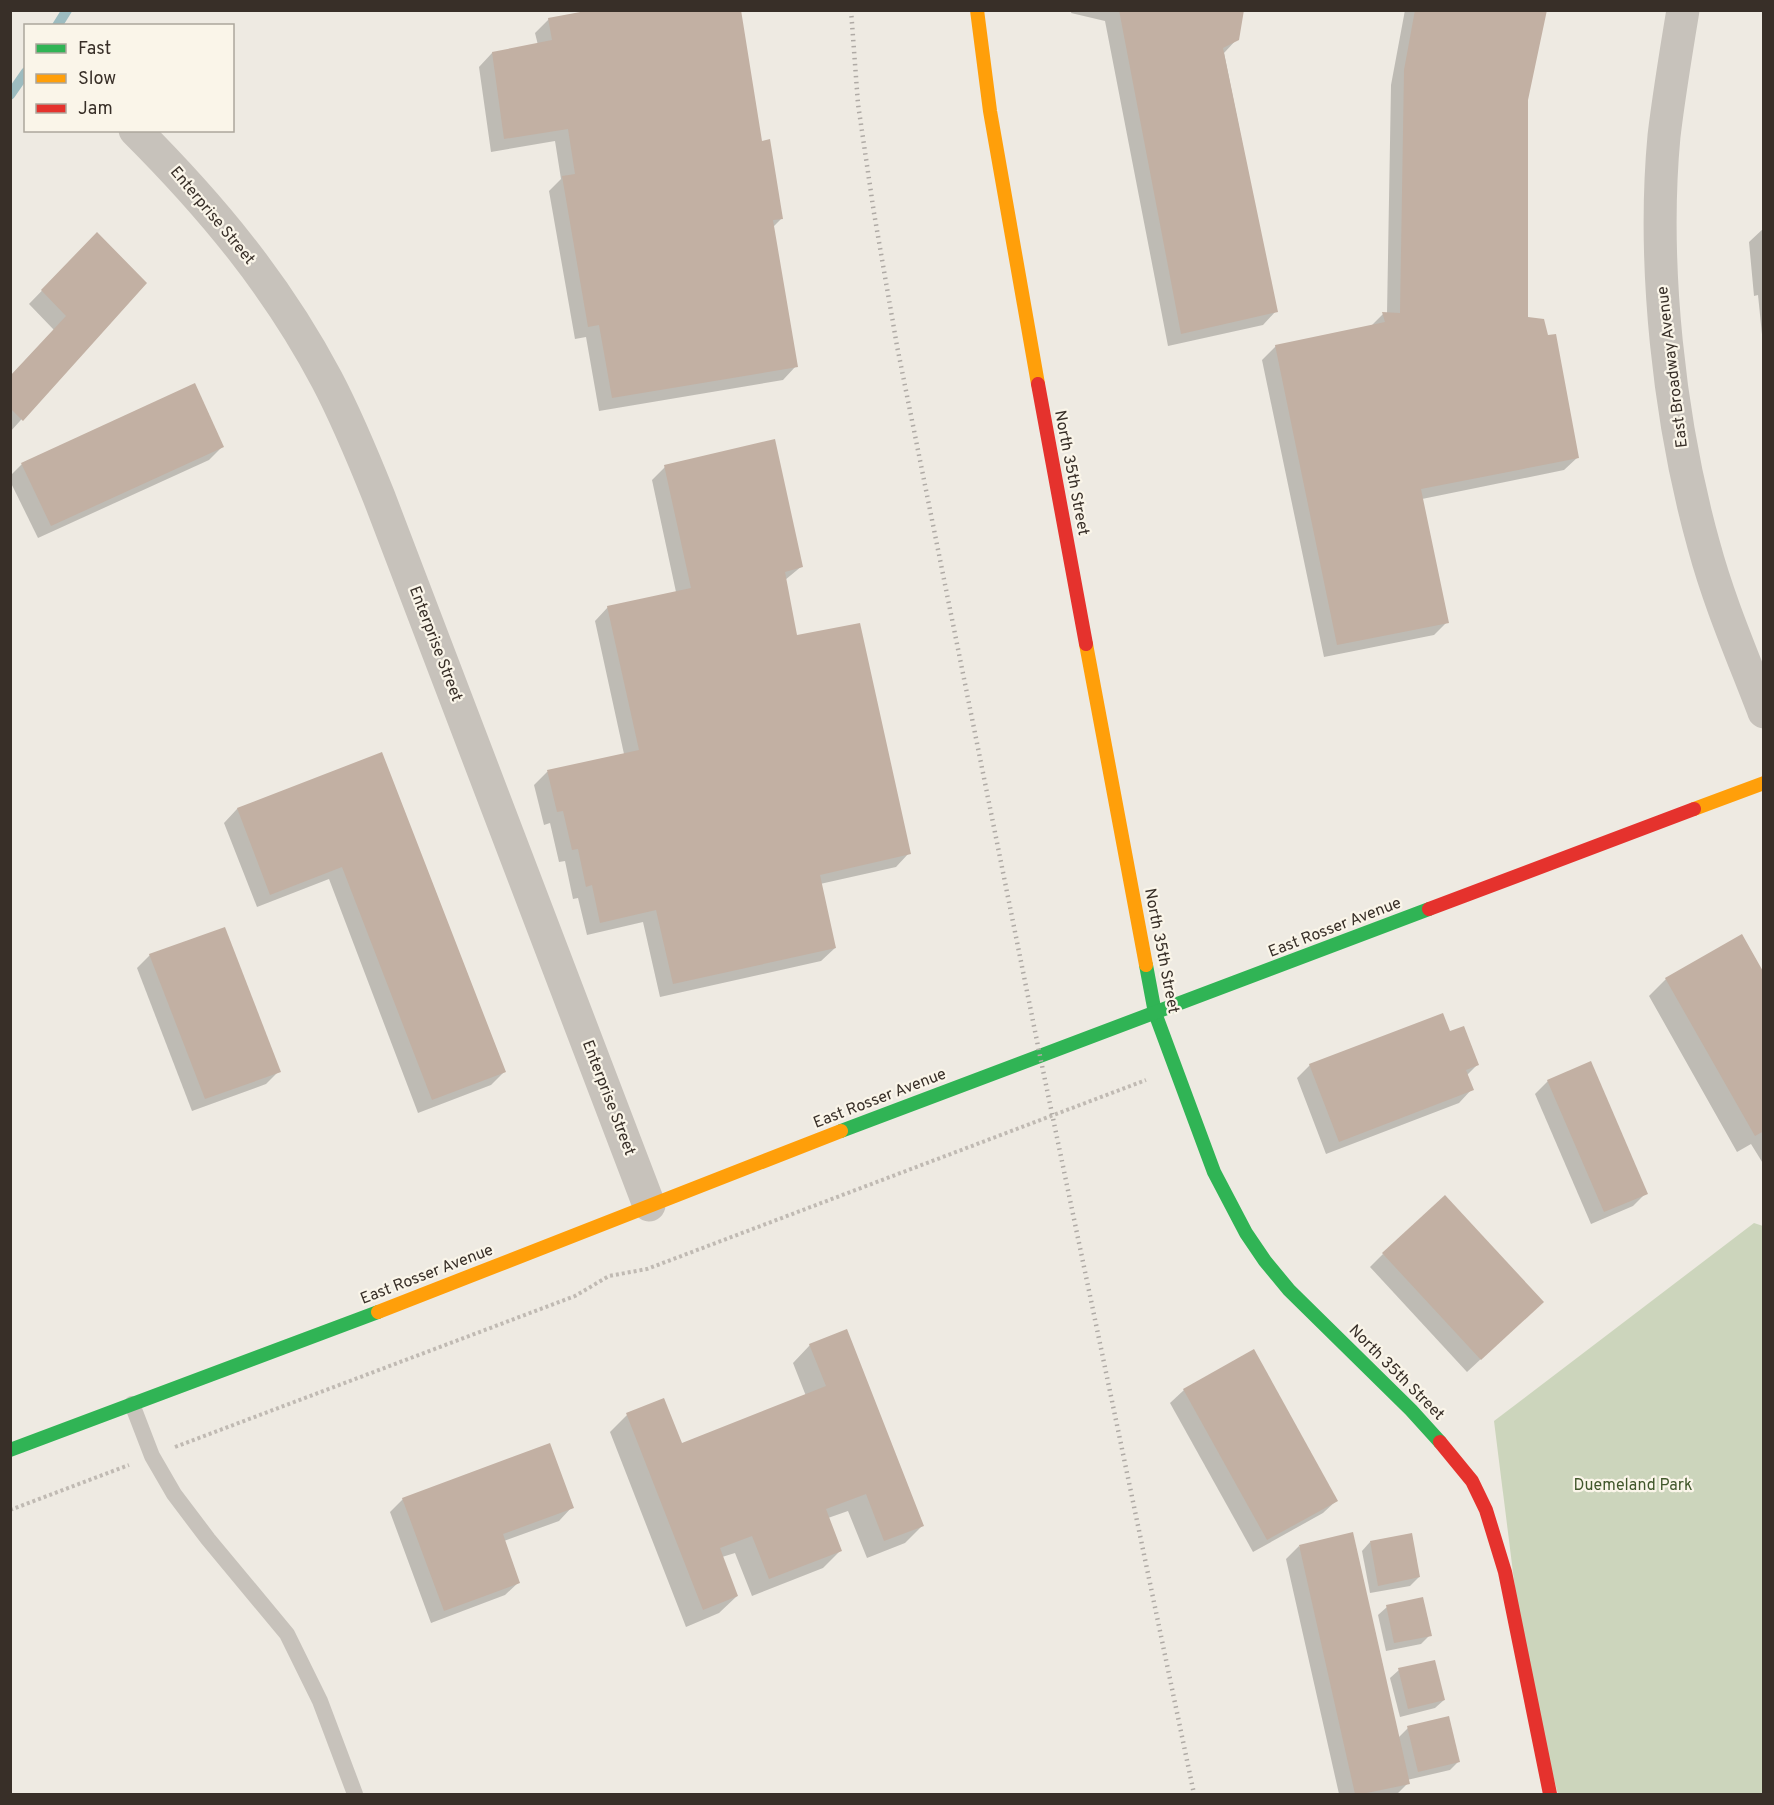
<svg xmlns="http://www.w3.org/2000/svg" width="1774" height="1805" viewBox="0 0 1774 1805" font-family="Overpass,sans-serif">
<rect width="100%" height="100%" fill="#eeeae2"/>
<path fill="#ccd5bc" d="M1754 1223 1763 1226V1794H1558L1526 1676 1494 1421Z"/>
<g fill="#0003">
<path d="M1072 10H1243L1237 39 1224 53 1276 311 1263 325 1168 346 1105 21 1071 13Z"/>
<path d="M1405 10H1545L1527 100 1526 319 1578 457 1564 470 1422 499 1447 622 1434 635 1324 657 1262 360 1276 346 1370 327 1383 314H1387L1391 85Z"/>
<path d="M549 19 761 142 782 218 772 228 796 366 783 380 599 411 586 337 575 339 549 191 561 179 555 141 491 152 479 67 492 53 538 45 535 33Z"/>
<path d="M1764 228V354L1758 295 1754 296 1749 242Z"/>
<path d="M97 234 145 283 10 432V377L54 330 29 304Z"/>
<path d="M222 447 209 460 38 538 10 481V476L22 464Z"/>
<path d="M665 467 802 566 785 580 796 636 909 853 896 867 820 884 835 948 821 961 660 997 643 922 587 935 578 898 573 899 565 861 559 862 550 823 544 825 534 785 547 772 624 754 595 621 608 607 676 592 652 480Z"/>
<path d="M382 754 504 1072 491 1085 418 1113 329 879 257 907 224 823 237 809Z"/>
<path d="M1741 936 1764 978V1165L1751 1144 1737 1152 1649 996 1666 979Z"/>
<path d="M150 955 279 1071 266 1084 192 1111 137 968Z"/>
<path d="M1449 1033 1477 1065 1467 1075 1472 1089 1459 1103 1326 1154 1297 1078 1310 1065Z"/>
<path d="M1548 1081 1646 1193 1633 1206 1591 1224 1535 1094Z"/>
<path d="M1383 1254 1528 1315 1467 1372 1370 1267Z"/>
<path d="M810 1345 922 1526 905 1543 867 1558 848 1511 828 1518 841 1550 823 1568 752 1596 735 1553 722 1557 737 1596 719 1613 686 1627 610 1432 627 1415 681 1444 806 1396 793 1363Z"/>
<path d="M1184 1390 1337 1500 1323 1513 1253 1552 1170 1403Z"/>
<path d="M403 1499 572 1507 559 1521 504 1541 519 1582 505 1595 431 1623 390 1512Z"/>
<path d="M1370 1542 1419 1577 1410 1586 1370 1593 1362 1551Z"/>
<path d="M1299 1546 1398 1738 1408 1728 1458 1762 1450 1770 1407 1780 1408 1783 1397 1794H1339L1286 1559Z"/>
<path d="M1387 1607 1430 1635 1421 1644 1386 1651 1378 1615Z"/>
<path d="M1399 1670 1444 1700 1435 1708 1400 1717 1390 1678Z"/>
</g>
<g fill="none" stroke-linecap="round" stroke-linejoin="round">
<g stroke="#9dbcc0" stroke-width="10">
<path d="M57 26 67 10"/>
<path d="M10 95 26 72"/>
</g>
</g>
<g fill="#c2b0a3">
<path d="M591 10H741L762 141 770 139 783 219 773 220 798 367 612 398 599 325 588 327 562 176 575 174 568 129 504 139 492 52 552 40 548 18Z"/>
<path d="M1119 10H1244L1239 40 1223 48 1278 312 1181 334Z"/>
<path d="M1415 10H1547L1528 100V317L1544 319 1548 335 1556 334 1579 458 1421 489 1449 623 1337 645 1275 345 1385 322 1382 312 1400 313 1404 70Z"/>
<path d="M97 232 147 283 23 421 10 408V376L66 316 41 290Z"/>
<path d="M195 383 224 447 51 526 21 463Z"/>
<path d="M775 439 803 567 785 572 797 635 860 623 911 854 820 875 836 948 673 984 656 910 600 923 592 885 586 887 578 849 572 850 563 811 557 812 547 770 639 750 607 606 691 588 664 465Z"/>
<path d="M382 752 506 1072 432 1100 342 867 270 895 237 808Z"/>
<path d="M225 927 281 1072 205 1099 149 954Z"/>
<path d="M1742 934 1764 973 1762 974 1764 1131 1755 1136 1665 978Z"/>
<path d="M1443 1013 1450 1031 1464 1026 1479 1065 1466 1070 1474 1090 1339 1142 1309 1064Z"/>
<path d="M1591 1061 1648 1194 1604 1212 1547 1080Z"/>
<path d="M1445 1195 1544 1302 1481 1360 1382 1253Z"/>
<path d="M847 1329 924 1526 884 1541 866 1494 826 1509 842 1551 769 1579 752 1536 720 1548 738 1596 703 1610 626 1413 664 1398 682 1443 826 1386 809 1344Z"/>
<path d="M1254 1349 1338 1501 1267 1540 1183 1389Z"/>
<path d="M550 1443 574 1508 503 1534 520 1583 444 1611 402 1498Z"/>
<path d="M1353 1532 1410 1784 1362 1794H1355L1299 1545Z"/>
<path d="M1412 1533 1420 1577 1378 1586 1370 1541Z"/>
<path d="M1423 1597 1432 1636 1394 1643 1386 1605Z"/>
<path d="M1435 1660 1445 1700 1408 1709 1398 1668Z"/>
<path d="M1449 1716 1460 1762 1418 1772 1407 1726Z"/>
</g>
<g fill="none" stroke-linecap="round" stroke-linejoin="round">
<g stroke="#c0bab3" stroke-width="4" stroke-dasharray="3 3" stroke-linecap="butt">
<path d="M175 1447 575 1296 609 1276 647 1269 1146 1080"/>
<path d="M10 1510 129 1465"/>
</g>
<path stroke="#c7c2bb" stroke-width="16" d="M132 1404 152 1456 174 1494 208 1539 287 1634 320 1701 355 1794"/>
<g stroke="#c7c2bb" stroke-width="33">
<path d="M1683 10C1676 52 1669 94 1664 136 1652 265 1669 421 1704 546 1719 602 1743 657 1764 712"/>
<path d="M135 130C211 206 277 285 327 380 347 418 363 457 379 497L649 1205"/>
</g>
<g stroke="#30b455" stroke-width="14">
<path d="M1146 965 1155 1013 1214 1172 1246 1233 1265 1261 1289 1290 1411 1410 1440 1442"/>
<path d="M841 1131 1429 909"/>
<path d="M10 1450 378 1312"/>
</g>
<g stroke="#ff9f0a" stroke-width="14">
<path d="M977 10 990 111 1038 384"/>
<path d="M1086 644 1146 965"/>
<path d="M1694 809 1764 783"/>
<path d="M378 1312 841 1131"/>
</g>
<g stroke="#e5322d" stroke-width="14">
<path d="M1038 384 1086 644"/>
<path d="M1429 909 1694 809"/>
<path d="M1440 1442 1472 1481 1486 1510 1505 1572 1550 1794"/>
</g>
<path stroke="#afaaa5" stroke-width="4.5" stroke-dasharray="1.5 4.5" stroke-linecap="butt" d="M851 10 858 104 874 213 897 346 1040 1056 1194 1794"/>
</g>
<g text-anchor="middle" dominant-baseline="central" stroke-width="4.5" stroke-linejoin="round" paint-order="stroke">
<g font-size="16" fill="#382f28" stroke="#faf5e9">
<text transform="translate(212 216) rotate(50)">Enterprise Street</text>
<text transform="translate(1673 367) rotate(-97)">East Broadway Avenue</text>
<text transform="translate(1071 473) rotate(79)">North 35th Street</text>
<text transform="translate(435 644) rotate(69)">Enterprise Street</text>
<text transform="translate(1335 928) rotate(-21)">East Rosser Avenue</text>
<text transform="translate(1161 951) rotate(79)">North 35th Street</text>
<text transform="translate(608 1098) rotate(69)">Enterprise Street</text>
<text transform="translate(880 1099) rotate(-21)">East Rosser Avenue</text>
<text transform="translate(427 1275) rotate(-21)">East Rosser Avenue</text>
<text transform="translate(1396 1373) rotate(45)">North 35th Street</text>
</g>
<g font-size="16" fill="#41572b" stroke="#faf5e9">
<text x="1633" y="1486">Duemeland Park</text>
</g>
</g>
<rect width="1774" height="1805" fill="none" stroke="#382f28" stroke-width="24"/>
<rect x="24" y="24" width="210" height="108" fill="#faf5e9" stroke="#aca69c" stroke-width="1.5"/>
<rect x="36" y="44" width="30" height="9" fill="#30b455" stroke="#aca69c" stroke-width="1.5"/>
<text x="78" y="54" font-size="18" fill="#382f28">Fast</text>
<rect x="36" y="74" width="30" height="9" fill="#ff9f0a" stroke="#aca69c" stroke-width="1.5"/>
<text x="78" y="84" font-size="18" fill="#382f28">Slow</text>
<rect x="36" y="104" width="30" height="9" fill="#e5322d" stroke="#aca69c" stroke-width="1.5"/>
<text x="78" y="114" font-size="18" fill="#382f28">Jam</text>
</svg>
